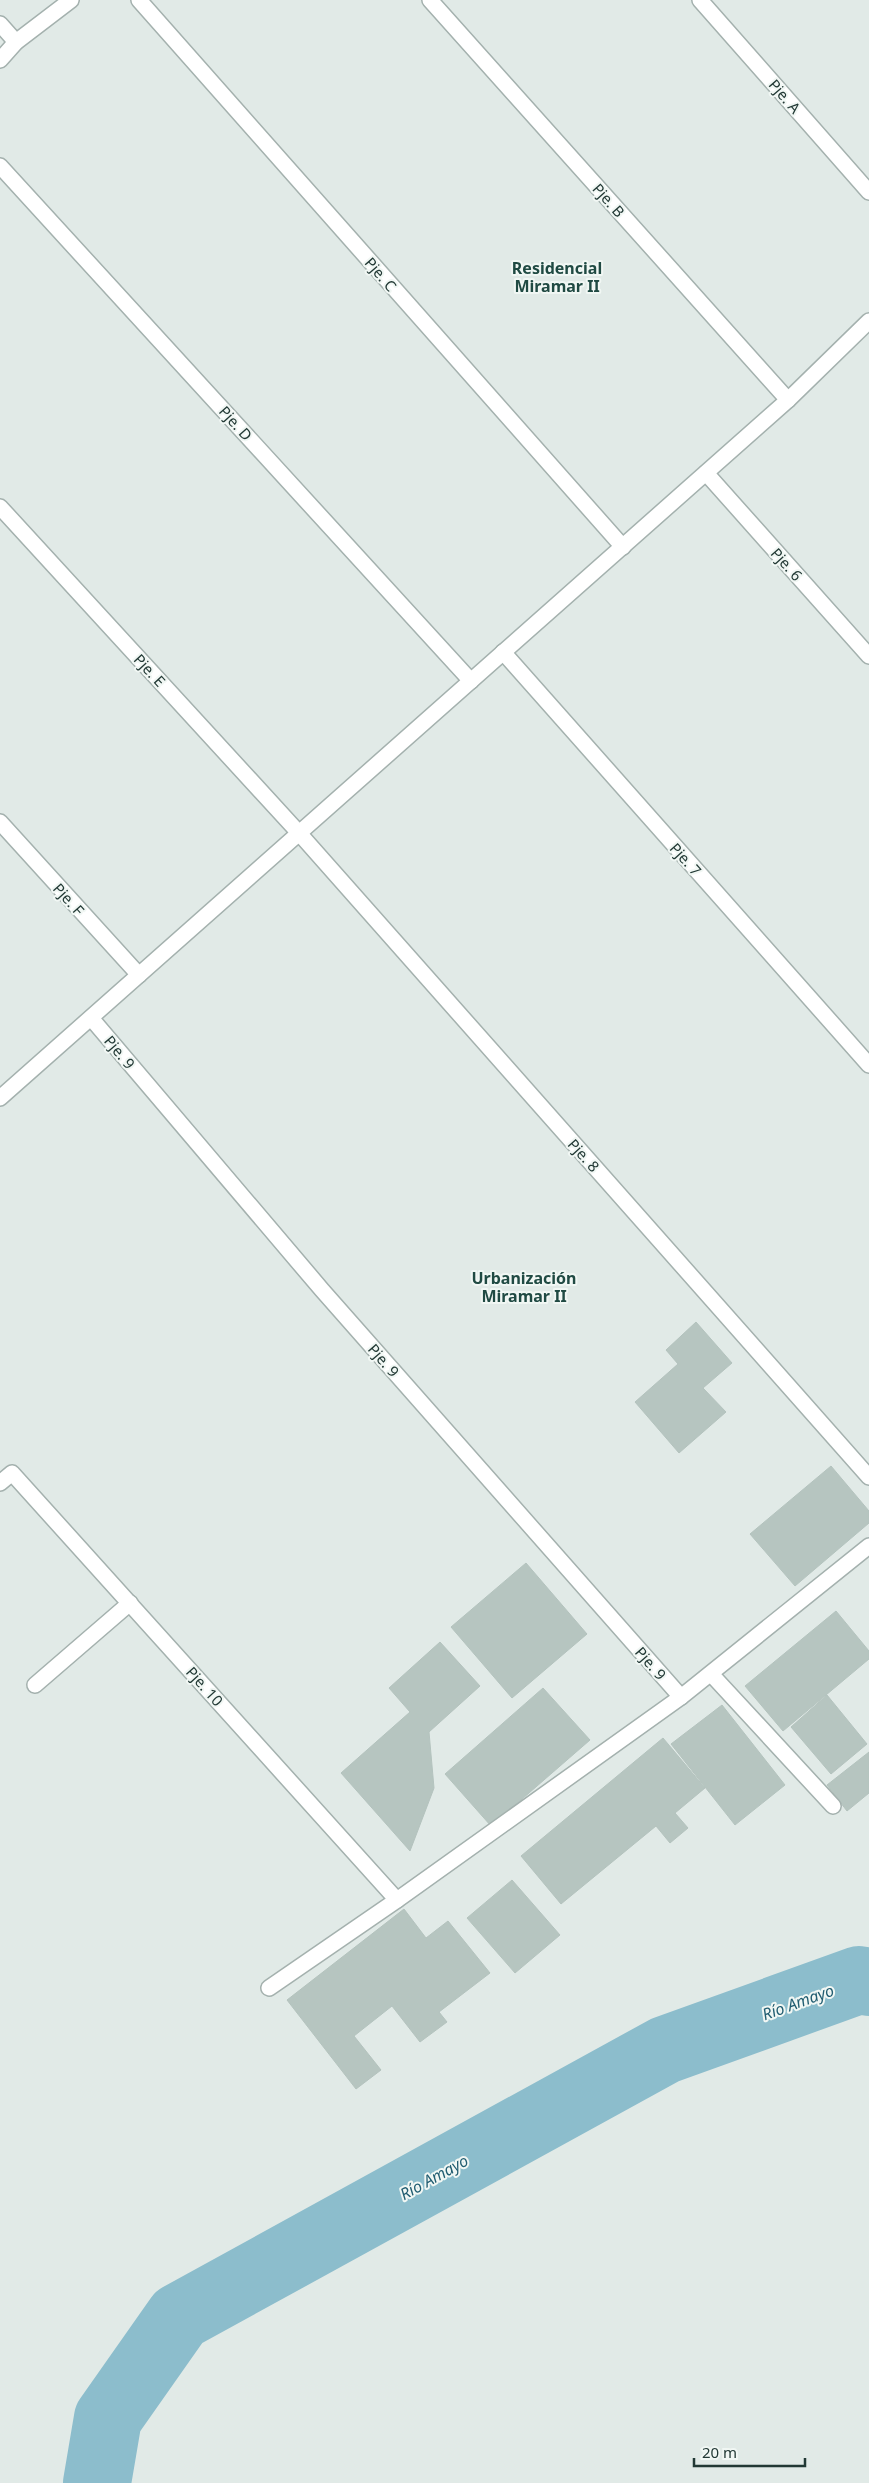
<svg xmlns="http://www.w3.org/2000/svg" width="869" height="2483" viewBox="0 0 869 2483" font-family="'Noto Sans',sans-serif">
<rect width="100%" height="100%" fill="#e1eae7"/>
<g fill="none" stroke-linecap="round" stroke-linejoin="round">
<path stroke="#8cbdcc" stroke-width="68" d="M97 2483 108 2418 179 2317 665 2050 859 1980 869 1982"/>
</g>
<g fill="#b6c5c0" stroke="#b4c3be">
<path d="M696 1322 732 1363 703 1388 726 1412 679 1453 635 1402 678 1364 666 1350Z"/>
<path d="M831 1466 869 1511V1523L795 1586 750 1534Z"/>
<path d="M526 1563 587 1634 512 1698 451 1627Z"/>
<path d="M836 1611 869 1651V1659L783 1731 745 1686Z"/>
<path d="M440 1642 480 1686 429 1732 434 1788 410 1851 341 1773 410 1712 389 1688Z"/>
<path d="M543 1688 590 1740 491 1826 445 1774Z"/>
<path d="M827 1695 867 1744 831 1774 791 1727Z"/>
<path d="M722 1705 785 1785 735 1825 671 1744Z"/>
<path d="M663 1738 705 1788 675 1813 688 1828 670 1843 656 1826 561 1904 521 1856Z"/>
<path d="M869 1752V1793L847 1811 827 1785Z"/>
<path d="M512 1880 560 1935 515 1973 467 1918Z"/>
<path d="M404 1909 426 1938 448 1921 490 1973 439 2012 447 2022 420 2042 392 2006 354 2036 381 2070 356 2089 287 2000Z"/>
</g>
<g fill="none" stroke-linecap="round" stroke-linejoin="round">
<g stroke="#a4b1ae" stroke-width="18">
<g id="minor">
<path d="M139 0 623 547"/>
<path d="M430 0 788 400"/>
<path d="M700 0 869 192"/>
<path d="M0 24 16 42"/>
<path d="M0 60 16 42 71 0"/>
<path d="M0 166 471 681"/>
<path d="M706 473 869 656"/>
<path d="M0 507 299 833 869 1477"/>
<path d="M503 652 869 1065"/>
<path d="M0 822 139 975"/>
<path d="M91 1018 322 1290 681 1697"/>
<path d="M0 1098 788 400 869 321"/>
<path d="M0 1483 12 1473 397 1900"/>
<path d="M712 1675 833 1806"/>
<path d="M35 1685 130 1603"/>
<path d="M269 1988 397 1900 681 1697 869 1546"/>
</g>
</g>
<use href="#minor" stroke="#fff" stroke-width="15"/>
</g>
<g text-anchor="middle" dominant-baseline="central" stroke-width="4" stroke-linejoin="round" paint-order="stroke">
<g font-size="15" fill="#223935" stroke="#f1f7f4">
<text transform="translate(785 96) rotate(49)">Pje. A</text>
<text transform="translate(609 200) rotate(48)">Pje. B</text>
<text transform="translate(381 274) rotate(49)">Pje. C</text>
<text transform="translate(236 423) rotate(48)">Pje. D</text>
<text transform="translate(787 564) rotate(48)">Pje. 6</text>
<text transform="translate(150 670) rotate(47)">Pje. E</text>
<text transform="translate(686 859) rotate(48)">Pje. 7</text>
<text transform="translate(69 899) rotate(48)">Pje. F</text>
<text transform="translate(120 1052) rotate(50)">Pje. 9</text>
<text transform="translate(584 1155) rotate(48)">Pje. 8</text>
<text transform="translate(384 1360) rotate(49)">Pje. 9</text>
<text transform="translate(651 1663) rotate(49)">Pje. 9</text>
<text transform="translate(205 1686) rotate(48)">Pje. 10</text>
</g>
<g font-size="16" font-weight="bold" fill="#204a43" stroke="#f1f7f4">
<text x="557" y="268">Residencial<tspan x="557" dy="18">Miramar II</tspan></text>
<text x="524" y="1278">Urbanización<tspan x="524" dy="18">Miramar II</tspan></text>
</g>
<g font-size="16" font-style="italic" fill="#215d71" stroke="#f1f7f4">
<text transform="translate(798 2002) rotate(-20)">Río Amayo</text>
<text transform="translate(434 2177) rotate(-29)">Río Amayo</text>
</g>
</g>
<path d="M694 2458v8h111v-8" fill="none" stroke="#223935" stroke-width="2.5"/>
<text x="702" y="2458" font-size="15" fill="#223935" stroke="#f1f7f4" stroke-width="4" paint-order="stroke">20 m</text>
</svg>
